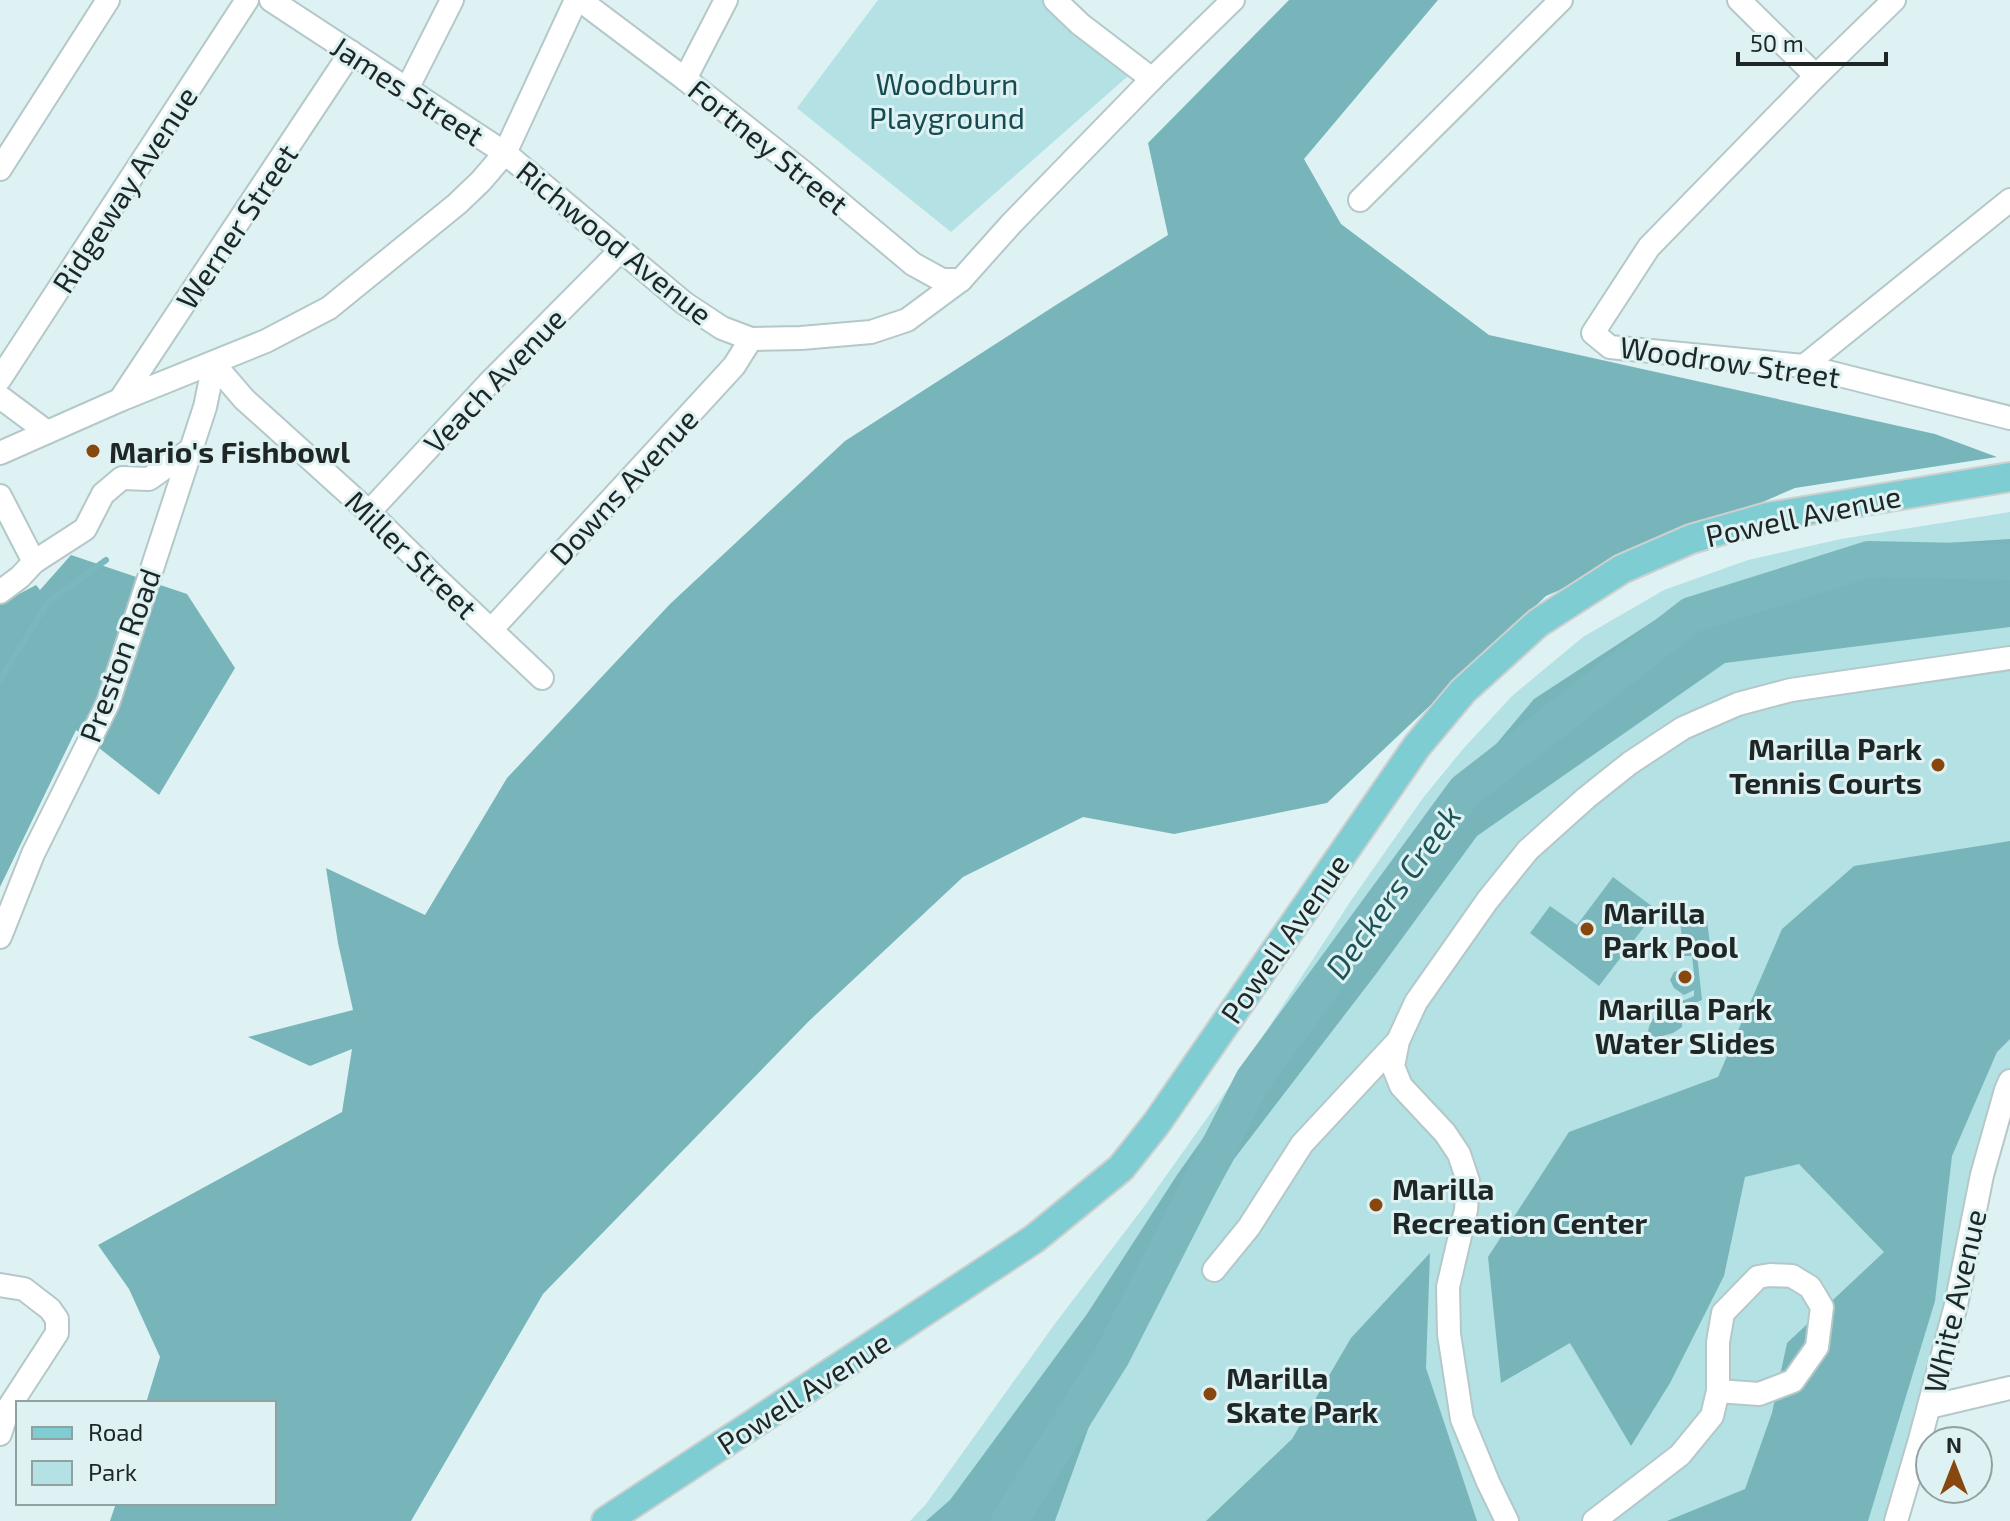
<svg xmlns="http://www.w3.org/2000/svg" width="2010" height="1521" viewBox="0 0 2010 1521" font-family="'Exo 2',sans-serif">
<rect width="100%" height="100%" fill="#def2f3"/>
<g fill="#b3e1e4">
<path d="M878 0H1043L1128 76 951 232 797 108Z"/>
<path d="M2010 512V1081L1896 1521H910L926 1504 1054 1325 1146 1204 1239 1073 1352 899 1423 798 1463 749 1512 696 1583 637 1664 590 1748 560 1841 539Z"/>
</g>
<g fill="#78b5ba">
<path d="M1289 0H1438L1304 159 1341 224 1489 335 1935 434 1997 457 1795 488 1546 596 1327 803 1174 834 1083 817 963 877 809 1021 543 1294 411 1521H110L116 1503H274V1403H146L160 1357 129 1289 98 1245 342 1112 352 1049 310 1066 248 1037 353 1010 338 943 326 868 425 915 507 778 670 604 845 441 1056 305 1168 235 1148 143Z"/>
<path d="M2010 539V627L1725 663 1477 836 1376 974 1234 1159 1092 1418 1055 1521H926L950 1500 1087 1314 1177 1175 1405 853 1534 699 1678 605 1883 547Z"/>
<path d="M71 555 187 594 235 668 159 795 76 730 0 887V604L36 585 40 590Z"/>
<path d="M2010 841V1039L1997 1052 1952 1156 1935 1301 1868 1521H1667L1745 1489 1772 1413 1787 1343 1884 1252 1799 1164 1745 1177 1724 1276 1670 1383 1631 1446 1570 1343 1501 1383 1488 1257 1569 1132 1718 1077 1782 929 1854 866Z"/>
<path d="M1430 1253 1426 1368 1477 1521H1206L1292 1439 1351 1338Z"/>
</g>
<g fill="#7bb8bd">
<path d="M1613 877 1657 910 1599 986 1530 933 1550 906 1577 925Z"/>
<path d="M1707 920 1711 952 1697 954 1702 1000 1674 1011 1682 1019V1027L1673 1033 1655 1038 1648 1031C1653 1007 1675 1005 1694 996V990L1684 995 1674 988 1670 980 1674 972 1683 969 1694 974 1692 956H1684L1680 922Z"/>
</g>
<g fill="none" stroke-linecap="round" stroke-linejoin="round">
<path stroke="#7bb8bd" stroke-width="6" d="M0 680 48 602 106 560"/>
<path stroke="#7bb8bd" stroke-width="36" d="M1009 1521 1112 1356 1253 1080 1465 791 1691 615 1869 559 2010 562"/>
<g stroke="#b4c8c9" stroke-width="26">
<g id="minor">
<path d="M271 0 505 153 684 303 722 328 751 339 801 338 871 332 907 320 961 280 1011 224 1152 79 1233 0"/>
<path d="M580 0 685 79 803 172 913 264 942 280H961"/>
<path d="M1055 0 1080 24 1152 79"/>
<path d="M1739 0 1816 76"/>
<path d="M1894 0 1816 76 1649 247 1593 333 1610 347 1804 366 2010 418"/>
<path d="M685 79 726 0"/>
<path d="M407 89 452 0"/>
<path d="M0 169 108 0"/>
<path d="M1360 200 1561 0"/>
<path d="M214 364 244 399 369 512 437 579 542 678"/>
<path d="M1804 366 2010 200"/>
<path d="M0 379 247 0"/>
<path d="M0 397 47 432"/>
<path d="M120 400 351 52"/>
<path d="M0 453 120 400 266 341 329 308 457 204 481 181 505 153 576 0"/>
<path d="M0 496 34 562 20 577 0 592"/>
<path d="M369 512 489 383 621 250"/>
<path d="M34 562 85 529 103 494 122 478 149 479 190 450"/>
<path d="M491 630 734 366 751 339"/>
<path d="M0 937 33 854 108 703 205 407 214 364"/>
<path d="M1214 1270 1249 1227 1302 1144 1397 1042"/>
<path d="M0 1285 24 1289 50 1309 57 1319V1333L9 1407 0 1434"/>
<path d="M1929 1407 2010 1388"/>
<path d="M1507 1521 1488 1482 1462 1419 1449 1334 1448 1287 1466 1210 1468 1181 1459 1154 1445 1133 1401 1086 1393 1066 1398 1041 1416 1002 1487 901 1528 850 1586 798 1630 763 1683 728 1738 704 1791 690 2010 658"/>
<path d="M1594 1521 1680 1455 1712 1416 1718 1391V1342L1723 1313 1758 1277 1770 1275 1792 1276 1810 1287 1822 1307 1817 1347 1793 1381 1759 1394 1718 1391"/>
<path d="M1896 1521 1919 1443 1956 1305 1982 1175 2006 1090 2010 1081"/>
</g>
</g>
<g stroke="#cecfcf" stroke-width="32">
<path id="major" d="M606 1521 1034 1239 1121 1168 1156 1124 1417 746 1463 691 1538 623 1622 569 1691 539 1768 517 2010 477"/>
</g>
<use href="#minor" stroke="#fff" stroke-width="22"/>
<use href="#major" stroke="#7ecdd3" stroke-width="28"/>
</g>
<g fill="#87470f" stroke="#def2f3" stroke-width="3">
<circle cx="93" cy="451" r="8"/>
<circle cx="1938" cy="765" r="8"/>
<circle cx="1587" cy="929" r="8"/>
<circle cx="1685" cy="977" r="8"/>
<circle cx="1376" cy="1205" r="8"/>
<circle cx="1210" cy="1394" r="8"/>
</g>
<g text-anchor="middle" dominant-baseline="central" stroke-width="6" stroke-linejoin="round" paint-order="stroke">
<g font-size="30" fill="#164c51" stroke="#def2f3">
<text x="947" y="83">Woodburn<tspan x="947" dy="34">Playground</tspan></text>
</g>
<g font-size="30" fill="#1e2626" stroke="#def2f3">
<text transform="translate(408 90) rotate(33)">James Street</text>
<text transform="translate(769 146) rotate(39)">Fortney Street</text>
<text transform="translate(124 189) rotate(-57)">Ridgeway Avenue</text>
<text transform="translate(236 226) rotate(-56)">Werner Street</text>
<text transform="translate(615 242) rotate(39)">Richwood Avenue</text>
<text transform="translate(1730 361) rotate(8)">Woodrow Street</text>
<text transform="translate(494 380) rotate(-46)">Veach Avenue</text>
<text transform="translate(623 486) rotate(-47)">Downs Avenue</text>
<text transform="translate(1803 515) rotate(-12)">Powell Avenue</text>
<text transform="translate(412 554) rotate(44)">Miller Street</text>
<text transform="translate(119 655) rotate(-70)">Preston Road</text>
<text transform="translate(1284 938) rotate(-55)">Powell Avenue</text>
<text transform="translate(1954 1301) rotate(-77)">White Avenue</text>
<text transform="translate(803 1392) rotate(-33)">Powell Avenue</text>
</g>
<g font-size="30" font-weight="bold" fill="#1e2626" stroke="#def2f3" text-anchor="start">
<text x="109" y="451">Mario's Fishbowl</text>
<text x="1922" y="748" text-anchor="end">Marilla Park<tspan x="1922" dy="34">Tennis Courts</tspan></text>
<text x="1603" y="912">Marilla<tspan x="1603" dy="34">Park Pool</tspan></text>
<text x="1685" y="1008" text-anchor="middle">Marilla Park<tspan x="1685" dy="34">Water Slides</tspan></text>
<text x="1392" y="1188">Marilla<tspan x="1392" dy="34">Recreation Center</tspan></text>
<text x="1226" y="1377">Marilla<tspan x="1226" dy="34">Skate Park</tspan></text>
</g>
<g font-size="32" font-style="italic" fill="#1d5257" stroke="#def2f3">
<text transform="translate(1392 891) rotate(-54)">Deckers Creek</text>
</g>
</g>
<rect x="16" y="1401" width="260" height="104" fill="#def2f3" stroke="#91a0a1" stroke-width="2"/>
<rect x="32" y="1427" width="40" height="12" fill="#7ecdd3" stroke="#91a0a1" stroke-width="2"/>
<text x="88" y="1441" font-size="24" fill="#1e2626">Road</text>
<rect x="32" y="1461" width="40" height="24" fill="#b3e1e4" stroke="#91a0a1" stroke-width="2"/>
<text x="88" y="1481" font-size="24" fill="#1e2626">Park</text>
<g transform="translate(1954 1465)"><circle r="38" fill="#def2f3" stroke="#91a0a1" stroke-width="2"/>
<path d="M0-6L14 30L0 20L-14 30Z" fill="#87470f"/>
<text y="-12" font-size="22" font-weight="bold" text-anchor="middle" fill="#1e2626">N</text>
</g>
<path d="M1738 52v12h148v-12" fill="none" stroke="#1e2626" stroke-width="4"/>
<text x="1750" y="52" font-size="24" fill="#1e2626" stroke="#def2f3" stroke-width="6" paint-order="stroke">50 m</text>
</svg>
